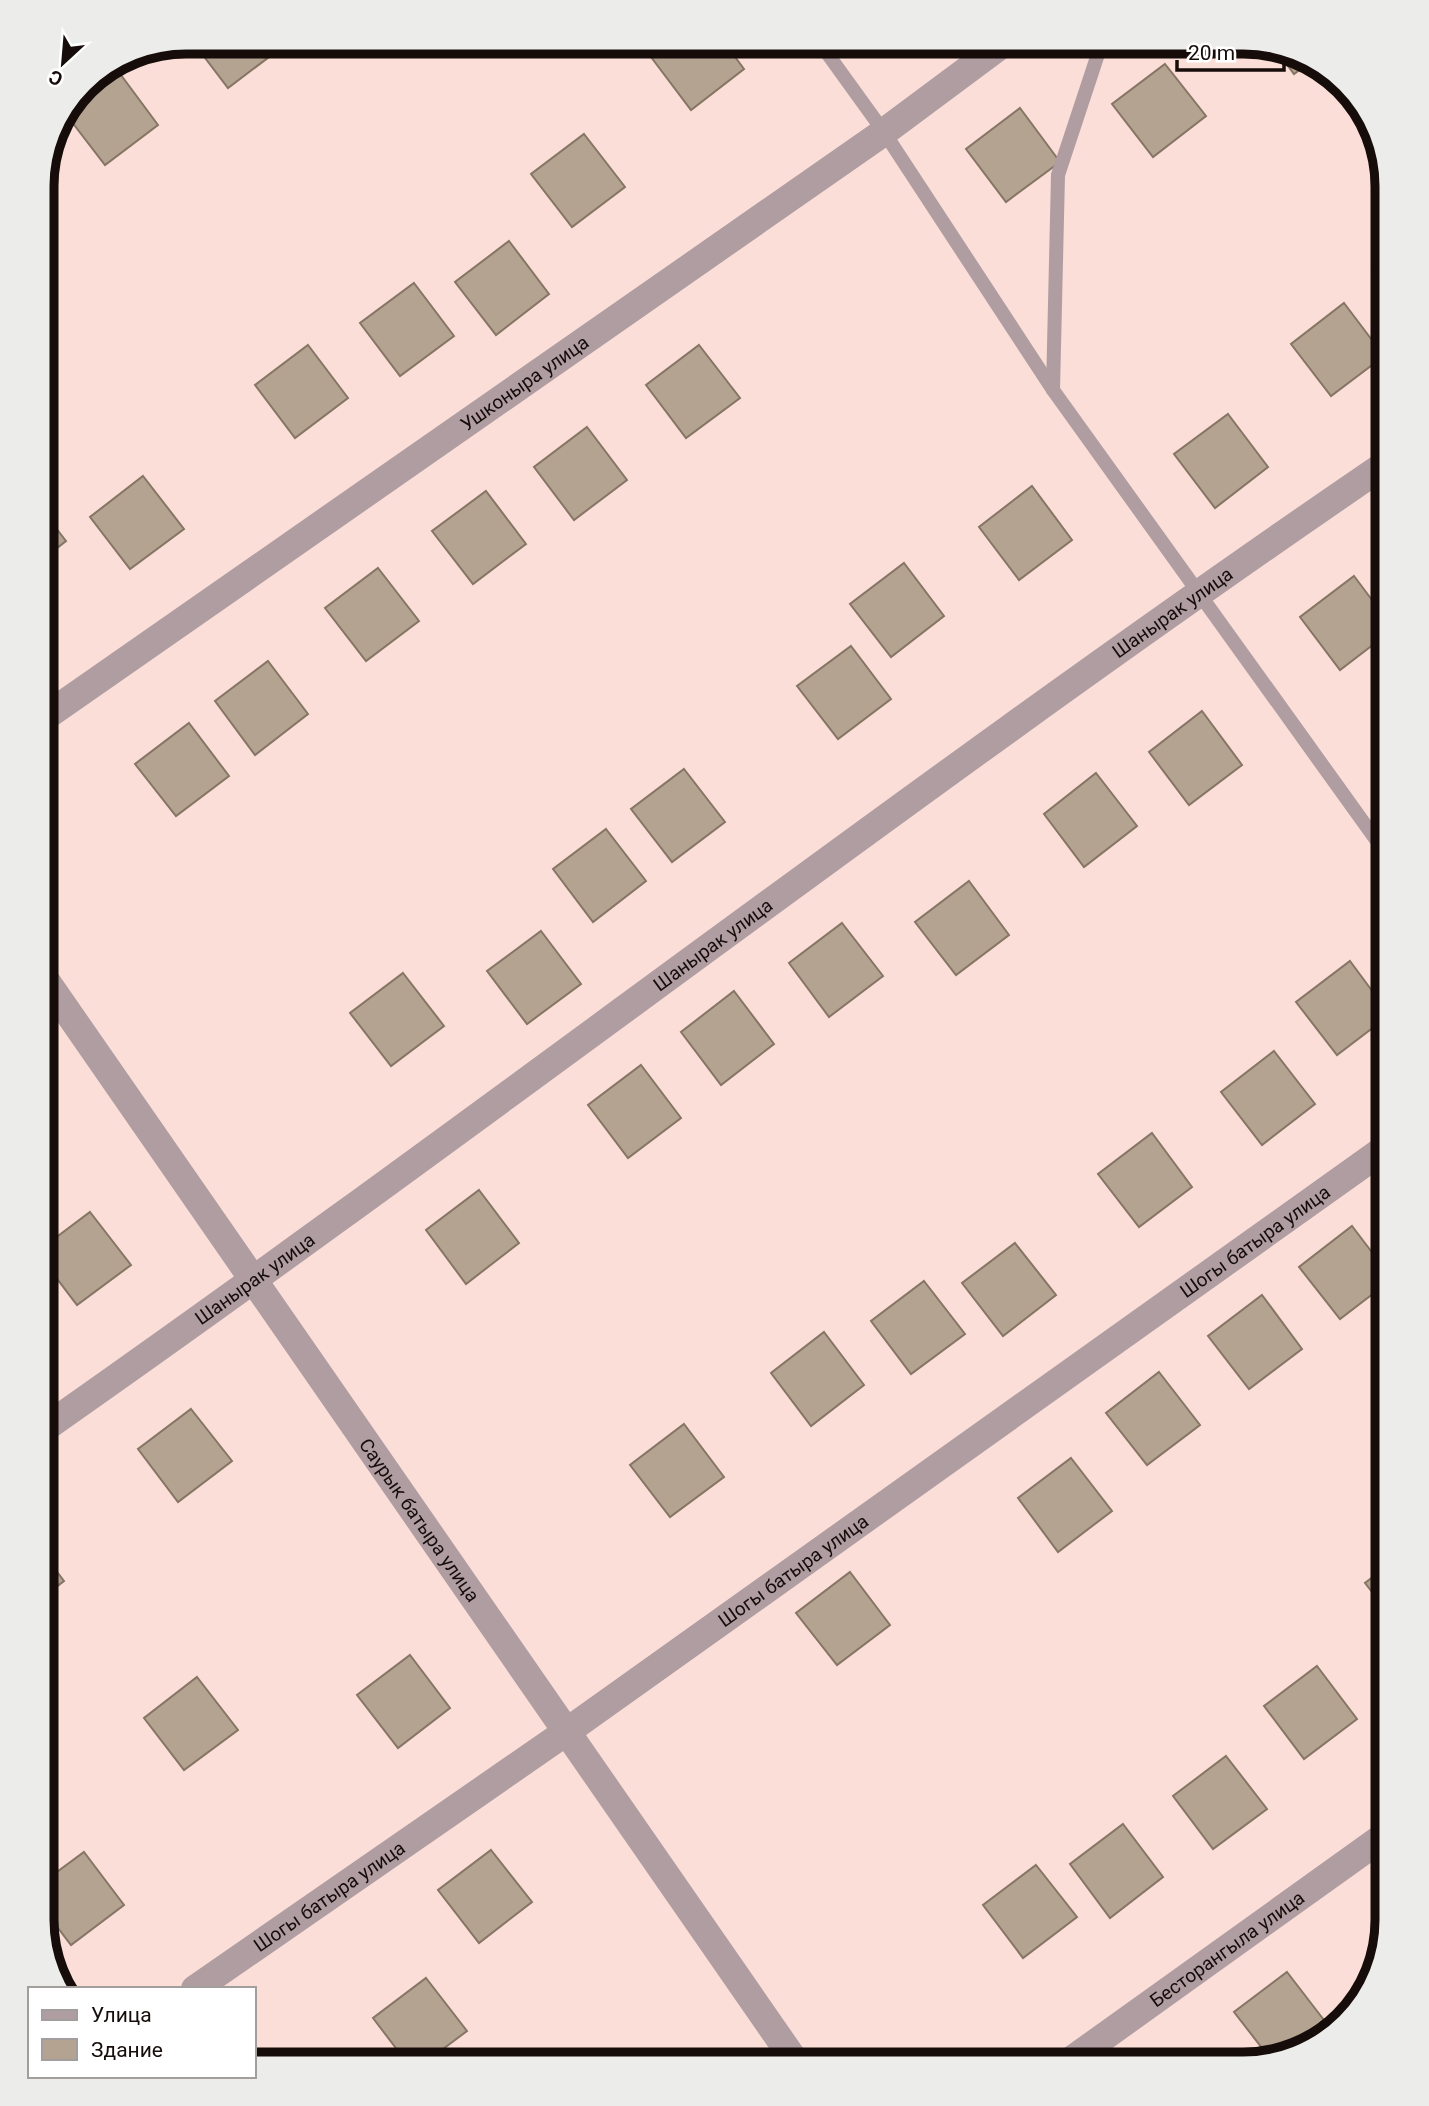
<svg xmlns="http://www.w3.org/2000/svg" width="1429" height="2106" viewBox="0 0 1429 2106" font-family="Roboto,sans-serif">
<rect width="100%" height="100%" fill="#faded7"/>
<g fill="#b4a391" stroke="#867564" stroke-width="2">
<path d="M193 42H277L281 48 228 88Z"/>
<path d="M670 42H724L744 69 691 110 651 57Z"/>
<path d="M1277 51 1310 62 1294 74Z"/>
<path d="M1165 64 1206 116 1153 157 1112 104Z"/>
<path d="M118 71 158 125 105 165 65 113Z"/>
<path d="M1020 108 1060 162 1006 202 966 149Z"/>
<path d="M584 134 625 187 572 227 531 174Z"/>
<path d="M509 241 549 294 496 335 455 282Z"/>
<path d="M1387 261V292L1372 272Z"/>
<path d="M414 283 454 336 400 376 360 323Z"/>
<path d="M1344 303 1384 356 1331 396 1291 344Z"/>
<path d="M308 345 348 398 295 438 255 385Z"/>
<path d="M699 345 740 398 686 438 646 385Z"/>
<path d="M1228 414 1268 467 1215 508 1174 454Z"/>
<path d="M587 427 627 480 574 520 534 467Z"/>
<path d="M143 476 184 529 130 569 90 517Z"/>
<path d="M1032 486 1072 540 1019 580 979 527Z"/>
<path d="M486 491 526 544 473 584 432 531Z"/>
<path d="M42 510 66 541 42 560Z"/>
<path d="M904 563 944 616 891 657 850 604Z"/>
<path d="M378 568 419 621 366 661 325 608Z"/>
<path d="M1354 576 1387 620V634L1340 670 1300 617Z"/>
<path d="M851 646 891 699 838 739 797 686Z"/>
<path d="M268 661 308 714 255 755 215 701Z"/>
<path d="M1202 711 1242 765 1189 805 1149 752Z"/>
<path d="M189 723 229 776 176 816 135 764Z"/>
<path d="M684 769 725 822 672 862 631 809Z"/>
<path d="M1096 773 1137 826 1084 867 1044 814Z"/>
<path d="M606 829 646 881 593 922 553 869Z"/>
<path d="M969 881 1009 935 956 975 915 922Z"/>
<path d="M842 923 883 976 829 1017 789 963Z"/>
<path d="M541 931 581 984 527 1024 487 971Z"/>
<path d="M1350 961 1387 1011V1017L1337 1055 1296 1002Z"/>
<path d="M403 973 444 1026 391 1066 350 1013Z"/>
<path d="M734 991 774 1044 721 1085 681 1032Z"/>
<path d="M1274 1051 1315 1104 1262 1145 1221 1092Z"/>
<path d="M641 1065 681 1118 628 1158 588 1105Z"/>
<path d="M1152 1133 1192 1187 1139 1227 1098 1174Z"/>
<path d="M479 1190 519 1243 466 1284 426 1230Z"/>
<path d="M90 1212 131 1265 77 1305 42 1259V1248Z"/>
<path d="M1352 1226 1387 1272V1283L1340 1319 1299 1267Z"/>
<path d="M1015 1243 1056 1295 1003 1336 962 1283Z"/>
<path d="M924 1281 965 1334 911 1374 871 1321Z"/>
<path d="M1262 1295 1302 1349 1249 1389 1208 1336Z"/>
<path d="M824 1332 864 1385 811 1426 771 1373Z"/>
<path d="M1159 1372 1200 1425 1147 1465 1106 1413Z"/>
<path d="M191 1409 232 1461 178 1502 138 1449Z"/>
<path d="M684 1424 724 1477 670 1517 630 1465Z"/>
<path d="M1071 1458 1112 1511 1058 1552 1018 1498Z"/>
<path d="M42 1552 64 1581 42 1598Z"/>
<path d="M1387 1566V1611L1365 1583Z"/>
<path d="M850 1572 890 1625 837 1665 796 1613Z"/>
<path d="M410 1655 450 1708 398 1748 357 1695Z"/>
<path d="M1317 1666 1357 1719 1304 1759 1264 1706Z"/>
<path d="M197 1677 238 1730 184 1770 144 1718Z"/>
<path d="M1226 1756 1267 1809 1213 1849 1173 1796Z"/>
<path d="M1123 1824 1163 1877 1110 1918 1070 1864Z"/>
<path d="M491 1850 532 1902 479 1943 438 1890Z"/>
<path d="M84 1852 124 1905 71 1945 42 1907V1883Z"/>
<path d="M1036 1865 1077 1917 1023 1958 983 1905Z"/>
<path d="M1287 1972 1327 2024 1293 2051 1269 2057 1234 2012Z"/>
<path d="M426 1978 467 2031 423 2064H408L373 2018Z"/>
</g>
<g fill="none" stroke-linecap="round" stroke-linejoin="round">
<g stroke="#af9da1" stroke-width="14">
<path d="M819 42 884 132 1053 390 1387 855"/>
<path d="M1053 390 1058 175 1102 42"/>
</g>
<g stroke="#af9da1" stroke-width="28">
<path id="s1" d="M42 719 884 132 1005 42"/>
<path id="s2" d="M42 975C291 1340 548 1699 797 2064"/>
<path id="s3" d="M42 1430C494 1113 931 774 1387 463"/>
<path id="s4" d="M195 1989 569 1730 1387 1147"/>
<path id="s5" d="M1066 2064 1387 1834"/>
</g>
</g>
<g text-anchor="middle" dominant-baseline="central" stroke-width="6" stroke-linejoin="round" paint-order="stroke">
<g font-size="19" fill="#160d0a" stroke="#fff">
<text stroke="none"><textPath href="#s1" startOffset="588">Ушконыра улица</textPath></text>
<text stroke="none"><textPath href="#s3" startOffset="1395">Шанырак улица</textPath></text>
<text stroke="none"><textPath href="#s3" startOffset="828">Шанырак улица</textPath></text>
<text stroke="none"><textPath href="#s4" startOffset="1297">Шогы батыра улица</textPath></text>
<text stroke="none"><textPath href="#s3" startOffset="261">Шанырак улица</textPath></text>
<text stroke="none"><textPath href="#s2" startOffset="663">Саурык батыра улица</textPath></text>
<text stroke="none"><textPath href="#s4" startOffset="730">Шогы батыра улица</textPath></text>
<text stroke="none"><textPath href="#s4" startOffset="163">Шогы батыра улица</textPath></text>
<text stroke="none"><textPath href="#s5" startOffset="198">Бесторангыла улица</textPath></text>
</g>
</g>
<path d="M0 0H1429V2106H0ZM186 54H1243A132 132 0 0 1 1375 186V1920A132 132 0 0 1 1243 2052H186A132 132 0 0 1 54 1920V186A132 132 0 0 1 186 54Z" fill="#ececeb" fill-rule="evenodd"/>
<path fill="none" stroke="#160d0a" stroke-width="9" d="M186 54H1243A132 132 0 0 1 1375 186V1920A132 132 0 0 1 1243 2052H186A132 132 0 0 1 54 1920V186A132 132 0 0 1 186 54Z"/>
<rect x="28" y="1987" width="228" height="91" fill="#ffffff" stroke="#a29e9d" stroke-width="2"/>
<rect x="42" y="2010" width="35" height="10" fill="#af9da1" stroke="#a29e9d" stroke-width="2"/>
<text x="91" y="2022" font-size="21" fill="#160d0a">Улица</text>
<rect x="42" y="2039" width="35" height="21" fill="#b4a391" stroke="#a29e9d" stroke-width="2"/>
<text x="91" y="2057" font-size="21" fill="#160d0a">Здание</text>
<g transform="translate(63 63) rotate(206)" stroke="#ffffff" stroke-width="5" paint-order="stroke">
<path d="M0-5L12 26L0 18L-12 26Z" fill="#160d0a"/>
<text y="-10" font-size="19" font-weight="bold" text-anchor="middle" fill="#160d0a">С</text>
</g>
<path d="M1177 60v10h107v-10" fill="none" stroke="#160d0a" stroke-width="3.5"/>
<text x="1188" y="60" font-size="21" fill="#160d0a" stroke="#ffffff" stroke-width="5" paint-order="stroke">20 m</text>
</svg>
